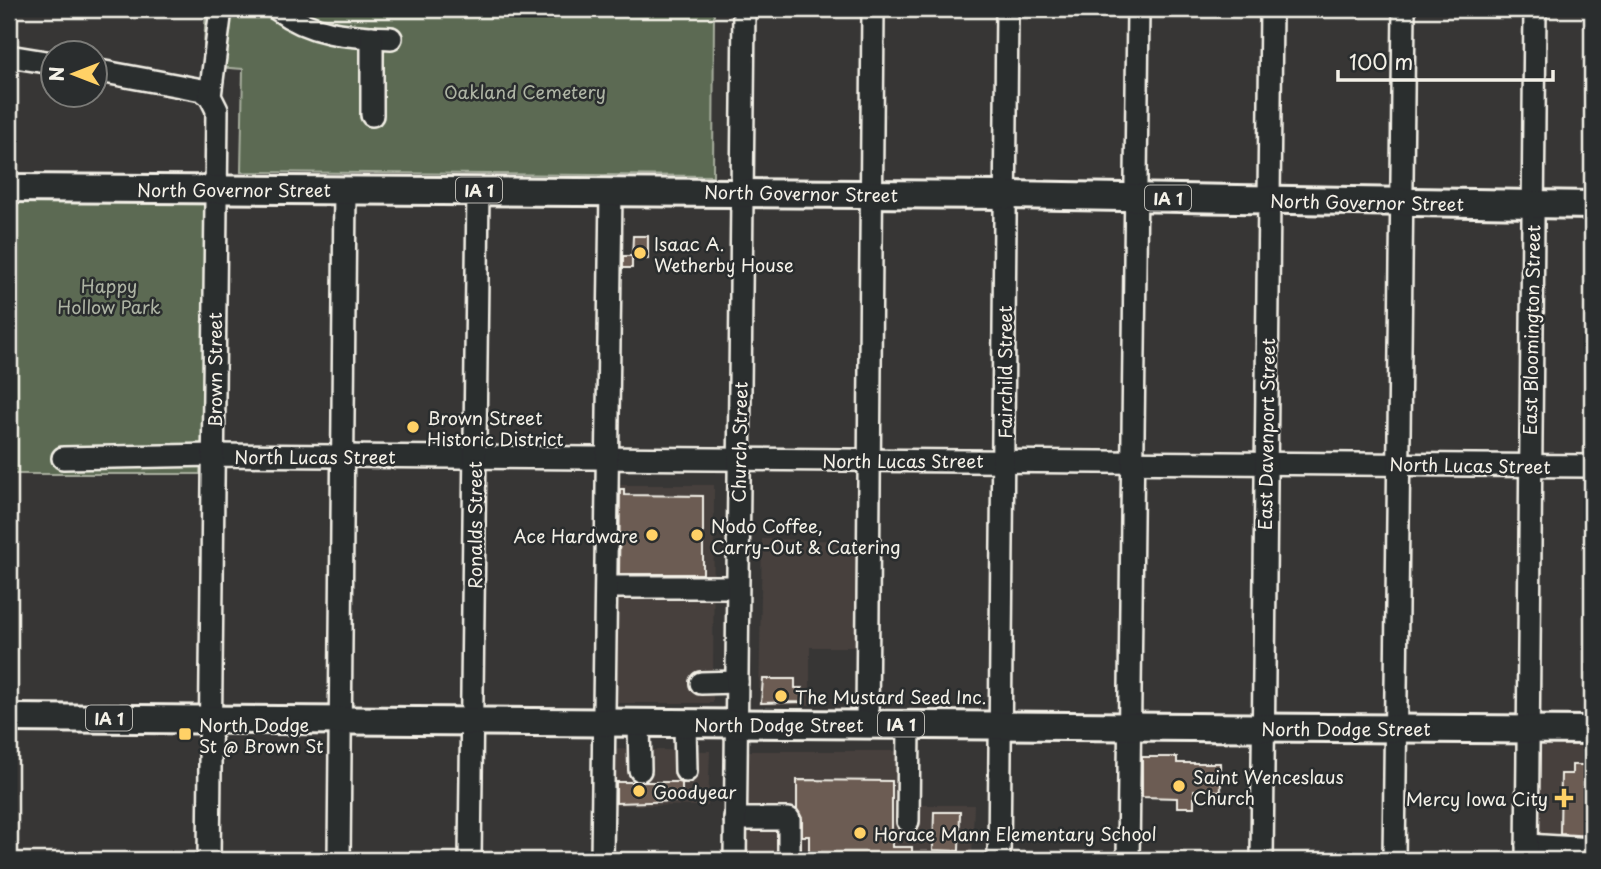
<svg xmlns="http://www.w3.org/2000/svg" width="1601" height="869" viewBox="0 0 1601 869" font-family="'Playpen Sans',sans-serif">
<rect width="100%" height="100%" fill="#373635"/>
<filter id="ink" filterUnits="userSpaceOnUse"><feTurbulence type="fractalNoise" baseFrequency=".0143" numOctaves="2"/><feDisplacementMap in="SourceGraphic" scale="14" xChannelSelector="R" yChannelSelector="G"/><feConvolveMatrix kernelMatrix="1 2 1 2 8 2 1 2 1" color-interpolation-filters="sRGB"/></filter>
<g filter="url(#ink)">
<g fill="#47413e">
<path d="M611 485H714L713 703H613Z"/>
<path d="M762 539 861 541 857 647H810V705H759Z"/>
<path d="M1536 735 1592 736V860H1534Z"/>
<path d="M607 749 710 751 708 806 606 805Z"/>
<path d="M748 751H917V805H974L972 860H748Z"/>
</g>
<g fill="#5b6b53" stroke="#a8ae9e" stroke-width="2">
<path d="M206 9H714L713 176 241 172 243 69 203 66Z"/>
<path d="M215 190 200 474H9V198Z"/>
</g>
<g fill="#6c5c53" stroke="#f4f1e8" stroke-width="2">
<path d="M633 236H648V259H632Z"/>
<rect x="623" y="256" width="9" height="12"/>
<path d="M620 489H624V495L703 496V574H619Z"/>
<path d="M763 679H795V688H802V702L761 703Z"/>
<path d="M1142 757H1177V763H1220L1221 791 1194 790V807H1177V798L1142 797Z"/>
<path d="M1572 765H1592V836L1560 834 1561 774H1572Z"/>
<path d="M797 780 892 781V847H912V860H809V836H802V818L797 809Z"/>
<path d="M616 782H679L682 783V801L616 803Z"/>
<path d="M934 812H960L959 851 933 850Z"/>
</g>
<g fill="none" stroke-linecap="round" stroke-linejoin="round">
<g stroke="#f4f1e8" stroke-width="26">
<g id="minor">
<path d="M277 9C312 35 349 36 391 38"/>
<path d="M372 37V115"/>
<path d="M9 56 52 63"/>
<path d="M94 70 202 90 210 96"/>
<path d="M63 458 214 455 1592 466"/>
<path d="M607 587H737"/>
<path d="M701 683 737 682"/>
<path d="M639 724 640 770"/>
<path d="M685 724 686 771"/>
<path d="M867 724 873 9"/>
<path d="M735 819H789V860"/>
<path d="M908 821 909 724"/>
<path d="M1527 845 1592 849"/>
<path d="M209 860 217 110 210 96 221 9"/>
<path d="M339 860 345 190"/>
<path d="M470 860 478 190"/>
<path d="M602 860 611 191"/>
<path d="M735 860 744 9"/>
<path d="M999 860 1007 9"/>
<path d="M1128 860 1138 9"/>
<path d="M1262 860 1271 9"/>
<path d="M1394 860 1404 9"/>
<path d="M1527 860 1535 9"/>
</g>
</g>
<g stroke="#f4f1e8" stroke-width="32">
<g id="major">
<path d="M9 188 1005 195 1592 205"/>
<path d="M9 718 1592 730"/>
</g>
</g>
<use href="#minor" stroke="#2a2d2e" stroke-width="21"/>
<use href="#major" stroke="#2a2d2e" stroke-width="26"/>
</g>
</g>
<g fill="#ffd166" stroke="#2a2d2e" stroke-width="2.5">
<circle cx="640" cy="253" r="7"/>
<circle cx="413" cy="427" r="7"/>
<circle cx="652" cy="535" r="7"/>
<circle cx="697" cy="535" r="7"/>
<circle cx="781" cy="696" r="7"/>
<rect x="178" y="727" width="14" height="14" rx="3.5"/>
<circle cx="1179" cy="786" r="7"/>
<circle cx="639" cy="791" r="7"/>
<path d="M1560.5 787.5h7v7h7v7h-7v7h-7v-7h-7v-7h7z"/>
<circle cx="860" cy="833" r="7"/>
</g>
<g text-anchor="middle" dominant-baseline="central" stroke-width="5" stroke-linejoin="round" paint-order="stroke">
<g fill="#2a2d2e" stroke="#b7b6b0" stroke-width="2">
<rect x="456" y="177.5" width="46" height="25" rx="5"/>
<rect x="1145" y="185.5" width="46" height="25" rx="5"/>
<rect x="86" y="705.5" width="46" height="25" rx="5"/>
<rect x="878" y="711.5" width="46" height="25" rx="5"/>
</g>
<g font-size="16" font-weight="bold" fill="#f4f1e8">
<text x="479" y="190">IA 1</text>
<text x="1168" y="198">IA 1</text>
<text x="109" y="718">IA 1</text>
<text x="901" y="724">IA 1</text>
</g>
<g font-size="18" fill="#afb5a5" stroke="#2a2d2e">
<text x="525" y="91">Oakland Cemetery</text>
<text x="109" y="285">Happy<tspan x="109" dy="21">Hollow Park</tspan></text>
</g>
<g font-size="18" fill="#f4f1e8" stroke="#2a2d2e">
<text x="234" y="189">North Governor Street</text>
<text transform="translate(801 193) rotate(1)">North Governor Street</text>
<text transform="translate(1367 202) rotate(1)">North Governor Street</text>
<text transform="translate(1531 330) rotate(-89)">East Bloomington Street</text>
<text transform="translate(214 370) rotate(-90)">Brown Street</text>
<text transform="translate(1004 372) rotate(-90)">Fairchild Street</text>
<text transform="translate(1266 434) rotate(-89)">East Davenport Street</text>
<text transform="translate(739 442) rotate(-89)">Church Street</text>
<text x="315" y="456">North Lucas Street</text>
<text x="903" y="460">North Lucas Street</text>
<text transform="translate(1470 465) rotate(1)">North Lucas Street</text>
<text transform="translate(474 525) rotate(-90)">Ronalds Street</text>
<text x="779" y="724">North Dodge Street</text>
<text x="1346" y="728">North Dodge Street</text>
</g>
<g font-size="18" fill="#f4f1e8" stroke="#2a2d2e" text-anchor="start">
<text x="654" y="243">Isaac A.<tspan x="654" dy="21">Wetherby House</tspan></text>
<text x="427" y="417">Brown Street<tspan x="427" dy="21">Historic District</tspan></text>
<text x="711" y="525">Nodo Coffee,<tspan x="711" dy="21">Carry-Out &amp; Catering</tspan></text>
<text x="638" y="535" text-anchor="end">Ace Hardware</text>
<text x="795" y="696">The Mustard Seed Inc.</text>
<text x="199" y="724">North Dodge<tspan x="199" dy="21">St @ Brown St</tspan></text>
<text x="1193" y="776">Saint Wenceslaus<tspan x="1193" dy="21">Church</tspan></text>
<text x="653" y="791">Goodyear</text>
<text x="1548" y="798" text-anchor="end">Mercy Iowa City</text>
<text x="874" y="833">Horace Mann Elementary School</text>
</g>
</g>
<rect width="1601" height="869" fill="none" stroke="#2a2d2e" stroke-width="35"/>
<rect x="18" y="18" width="1566" height="834" fill="none" stroke="#f4f1e8" stroke-width="2.5" filter="url(#ink)"/>
<g transform="translate(74 74) rotate(270)"><circle r="33" fill="#2a2d2e" stroke="#7b7b78" stroke-width="2"/>
<path d="M0-5L12 26L0 18L-12 26Z" fill="#ffd166"/>
<text y="-10" font-size="19" font-weight="bold" text-anchor="middle" fill="#f4f1e8">N</text>
</g>
<path d="M1338 70v10h215v-10" fill="none" stroke="#f4f1e8" stroke-width="3.5"/>
<text x="1349" y="70" font-size="21" fill="#f4f1e8" stroke="#2a2d2e" stroke-width="5" paint-order="stroke">100 m</text>
</svg>
